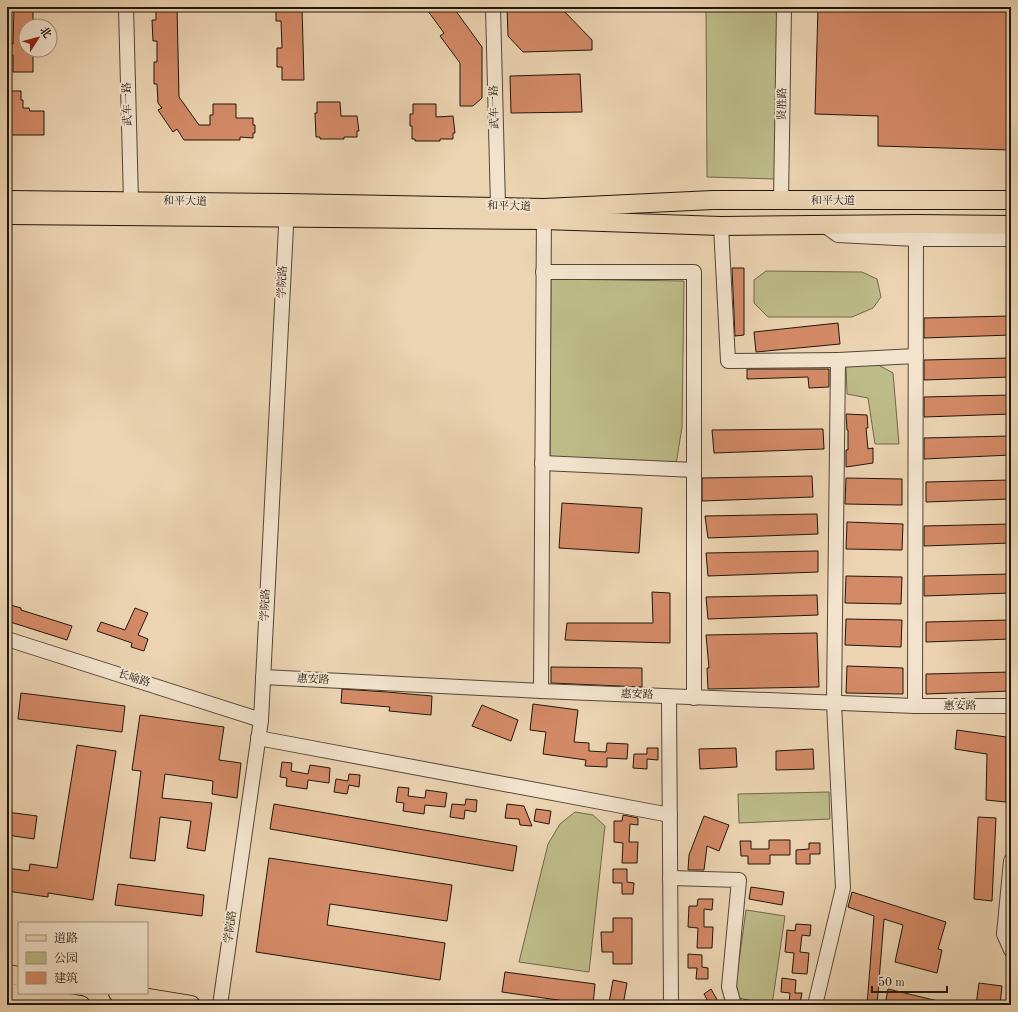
<svg xmlns="http://www.w3.org/2000/svg" width="1018" height="1012" viewBox="0 0 1018 1012" font-family="'Old Standard TT','Noto Serif SC',serif">
<rect width="100%" height="100%" fill="#ecd4b2"/>
<filter id="stains"><feTurbulence type="fractalNoise" baseFrequency=".005" numOctaves="4"/><feColorMatrix values="0 0 0 0 .2 0 0 0 0 .09 0 0 0 0 .02 0 0 0 .5 -.17"/></filter>
<radialGradient id="worn" r=".72"><stop offset=".6" stop-color="#630" stop-opacity="0"/><stop offset="1" stop-color="#630" stop-opacity=".3"/></radialGradient>
<g fill="#bdbb88" stroke="#6e684a">
<path d="M706 7H777L776 179 707 177Z"/>
<path d="M766 271 862 272 877 279 881 297 873 308 852 317H768L754 303V280Z"/>
<path d="M551 279 684 281 682 427 676 465 550 459Z"/>
<path d="M875 363 893 373 899 444H875L868 398 847 394 846 367Z"/>
<path d="M829 792 830 819 739 823 738 794Z"/>
<path d="M575 812 593 815 605 826 589 972 519 962 548 844 560 824Z"/>
<path d="M746 910 785 916 772 1005 734 997Z"/>
</g>
<g fill="#d48a67" stroke="#20160d">
<path d="M14 7H33V26H26V50H33V72H13V55H11V43L13 44Z"/>
<path d="M156 7H177L179 97 199 125H210V115H213V104H236V118H253V125H255V133H253V138L240 137V140H184L177 129 173 132 158 110 162 108 158 103 157 84H154V62H157V41H153L152 20H156Z"/>
<path d="M276 7H302L304 80H282V67H277V48H282L281 21H276Z"/>
<path d="M425 7H453L482 47V98L473 106H460V63L440 36 444 33Z"/>
<path d="M507 7H560L592 40V50L523 52 508 36Z"/>
<path d="M818 7H1011V150L878 146V116L815 114Z"/>
<path d="M580 74 582 112 511 113 510 76Z"/>
<path d="M7 91H21V100H23V108H29L30 111H44V135H10V133H7Z"/>
<path d="M317 102H340L341 116H357L359 131H357V137H344V139H320V137H316L315 113H317Z"/>
<path d="M413 104H436V117L453 116 455 133H453V139H440V141H415V139H412V126H410V114H413Z"/>
<path d="M732 268H744V335L735 336Z"/>
<path d="M1011 316V335L924 338V318Z"/>
<path d="M838 323 840 344 756 352 754 332Z"/>
<path d="M1011 358V377L924 380V360Z"/>
<path d="M747 369H829V387L809 388 808 377 747 379Z"/>
<path d="M1011 395V414L924 417V397Z"/>
<path d="M846 414 867 415 868 428H866L868 449 873 448V463L846 467V450H848V430H847Z"/>
<path d="M823 429 824 449 714 453 712 430Z"/>
<path d="M1010 436 1011 455 924 459V438Z"/>
<path d="M812 476 813 497 702 501V478Z"/>
<path d="M846 478 902 479V505L845 504Z"/>
<path d="M1011 480V499L926 502V482Z"/>
<path d="M562 503 642 508 639 553 559 548Z"/>
<path d="M817 514 818 534 708 538 705 516Z"/>
<path d="M847 522 903 524 902 550 846 549Z"/>
<path d="M1011 524V543L924 546V526Z"/>
<path d="M818 551V572L708 576 706 553Z"/>
<path d="M1011 574V593L924 596V576Z"/>
<path d="M846 576 902 577 901 604 845 603Z"/>
<path d="M652 592 670 593V643L565 640 567 623H653Z"/>
<path d="M817 595 818 615 708 619 706 597Z"/>
<path d="M7 604 21 608V610L72 626 67 640 7 621Z"/>
<path d="M135 608 148 613 138 635 148 639 144 651 131 647 132 643 97 631 101 622 125 630Z"/>
<path d="M846 619 902 620 901 647 845 645Z"/>
<path d="M1011 620V639L926 642V622Z"/>
<path d="M817 633 819 687 708 689 707 668H709L706 635Z"/>
<path d="M847 666 903 668V694L846 693Z"/>
<path d="M551 667 642 668V687L551 683Z"/>
<path d="M1011 672V691L926 694V674Z"/>
<path d="M342 689 387 692 432 696 431 715 389 711 390 707 341 703Z"/>
<path d="M21 693 125 706 122 732 18 719Z"/>
<path d="M533 704 578 710 574 742 589 743V751L606 752 607 743 628 744 627 759 607 758V767L585 766 586 760 543 754 546 732 530 730Z"/>
<path d="M482 705 518 720 511 741 472 726Z"/>
<path d="M140 715 224 727 219 760 241 763 237 798 212 794 213 781 165 774 162 798 212 803 205 851 187 848 191 821 160 817 155 861 130 858 141 771 132 770Z"/>
<path d="M957 730 1006 737V802L986 800 987 754 955 749Z"/>
<path d="M77 745 116 751 93 900 48 893V897L7 891V868L29 871 30 864 57 868Z"/>
<path d="M647 748H658V760L647 759V769L633 768 634 754H647Z"/>
<path d="M736 748 737 767 700 769 699 749Z"/>
<path d="M813 749 814 769 776 770V751Z"/>
<path d="M282 762 292 763 291 771 308 774 310 765 330 768 329 783 308 780 307 789 286 786 287 778 280 777Z"/>
<path d="M349 774 360 775 359 787 349 785 347 794 334 792 336 779 348 781Z"/>
<path d="M398 787 409 788 408 796 425 798 426 790 447 793 445 807 425 805 424 814 403 811 404 803 396 802Z"/>
<path d="M466 799 477 800 476 812 465 810 464 819 450 817 452 804 465 805Z"/>
<path d="M274 804 517 846 513 871 270 829Z"/>
<path d="M507 804 524 806 532 826 520 825 519 819 505 818Z"/>
<path d="M536 809 551 811 549 824 534 821Z"/>
<path d="M7 812 37 816 34 839 7 835Z"/>
<path d="M623 815 638 818V825L630 824 629 842H638L637 863H622L623 843 614 842V821H622Z"/>
<path d="M704 816 729 825 719 851 707 846 704 870H688L689 855Z"/>
<path d="M978 817 996 818 992 901 974 899Z"/>
<path d="M769 840H790V855H770V864H748V856H741L740 841H751V849H769Z"/>
<path d="M809 843H820V854H810V864H796V850L809 849Z"/>
<path d="M269 858 452 885 447 921 330 904 327 925 445 943 440 980 256 952Z"/>
<path d="M613 869H627V882L634 883 633 894H622V883H613Z"/>
<path d="M118 884 204 895 202 916 115 905Z"/>
<path d="M751 887 784 892 782 905 749 899Z"/>
<path d="M852 892 946 922 938 949 942 950 937 973 895 962 903 925 884 919 877 1005H867L874 916 848 907Z"/>
<path d="M698 899H713L712 910 704 909V927H713L712 948H697L698 928 688 927 689 906H697Z"/>
<path d="M613 918H632V964H613V952H602L601 932H613Z"/>
<path d="M796 924 811 925 810 936 802 935 800 952 809 953 807 974 792 973 794 953 785 952 787 930 795 931Z"/>
<path d="M688 954 702 955V967L708 968V979H696L697 968H688Z"/>
<path d="M505 972 595 984 593 1005 502 992Z"/>
<path d="M782 978 796 980 795 993H802L800 1004 789 1003 790 993 781 992Z"/>
<path d="M613 980 627 983 623 1005 609 1003Z"/>
<path d="M979 983 1002 986 1000 1005H976Z"/>
<path d="M711 989 720 1005H710L704 994Z"/>
<path d="M888 989 942 1002V1005H885Z"/>
</g>
<g fill="none" stroke-linecap="round" stroke-linejoin="round">
<g stroke="#534636" stroke-width="16">
<g id="minor">
<path d="M126 7 131 201"/>
<path d="M493 7 498 207"/>
<path d="M781 201 784 7"/>
<path d="M824 225 838 235 916 239H1011"/>
<path d="M721 226 728 361 838 360"/>
<path d="M543 272H694V698"/>
<path d="M542 463 694 470"/>
<path d="M7 639 261 720"/>
<path d="M263 677 541 691 915 706H1011"/>
<path d="M541 691 544 210"/>
<path d="M669 697 671 1005"/>
<path d="M915 706 916 224"/>
<path d="M258 738 670 815"/>
<path d="M1011 861 1004 934 1011 950"/>
<path d="M670 878 739 880 729 987 734 1005"/>
<path d="M220 1005 261 720 287 207"/>
<path d="M815 1005 843 888 834 703 838 360 916 356"/>
</g>
</g>
<g stroke="#20160d" stroke-width="20">
<g id="major">
<path d="M7 200 287 203 544 208 713 200H1011"/>
<path d="M7 215 544 220 721 226 916 224 1011 225"/>
<path d="M7 974 19 976"/>
<path d="M7 992 81 1005"/>
<path d="M118 993 191 1005"/>
</g>
</g>
<use href="#minor" stroke="#f3e3cd" stroke-width="14"/>
<use href="#major" stroke="#ecd4b2" stroke-width="18"/>
</g>
<g text-anchor="middle" dominant-baseline="central" stroke-width="4" stroke-linejoin="round" paint-order="stroke">
<g font-size="11" fill="#20160d" stroke="#f3e3cd">
<text transform="translate(128 104) rotate(-91)">武车一路</text>
<text transform="translate(783 104) rotate(-89)">贤胜路</text>
<text transform="translate(495 107) rotate(-91)">武车一路</text>
<text x="833" y="201">和平大道</text>
<text transform="translate(185 202) rotate(1)">和平大道</text>
<text transform="translate(509 207) rotate(1)">和平大道</text>
<text transform="translate(283 282) rotate(-87)">学院路</text>
<text transform="translate(266 605) rotate(-87)">学院路</text>
<text transform="translate(134 679) rotate(18)">长喻路</text>
<text transform="translate(313 680) rotate(3)">惠安路</text>
<text transform="translate(637 695) rotate(2)">惠安路</text>
<text x="960" y="706">惠安路</text>
<text transform="translate(231 927) rotate(-82)">学院路</text>
</g>
</g>
<rect width="1018" height="1012" fill="none" stroke="#ecd4b2" stroke-width="24"/>
<rect x="8" y="8" width="1002" height="996" fill="none" stroke="#20160d" stroke-width="2"/>
<rect x="12" y="12" width="994" height="988" fill="none" stroke="#20160d"/>
<rect x="18" y="922" width="130" height="72" fill="#f3e3cd" stroke="#9f9180"/>
<rect x="26" y="935" width="20" height="6" fill="#ecd4b2" stroke="#9f9180"/>
<text x="54" y="942" font-size="12" fill="#20160d">道路</text>
<rect x="26" y="952" width="20" height="12" fill="#bdbb88" stroke="#9f9180"/>
<text x="54" y="962" font-size="12" fill="#20160d">公园</text>
<rect x="26" y="972" width="20" height="12" fill="#d48a67" stroke="#9f9180"/>
<text x="54" y="982" font-size="12" fill="#20160d">建筑</text>
<g transform="translate(38 38) rotate(54)"><circle r="19" fill="#f3e3cd" stroke="#9f9180"/>
<path d="M0-3L7 15L0 10L-7 15Z" fill="#8f2418"/>
<text y="-6" font-size="11" font-weight="bold" text-anchor="middle" fill="#20160d">北</text>
</g>
<path d="M872 986v6h75v-6" fill="none" stroke="#20160d" stroke-width="2"/>
<text x="878" y="986" font-size="12" fill="#20160d" stroke="#f3e3cd" stroke-width="3" paint-order="stroke">50 m</text>
<rect width="100%" height="100%" filter="url(#stains)"/>
<rect width="100%" height="100%" fill="url(#worn)"/>
</svg>
